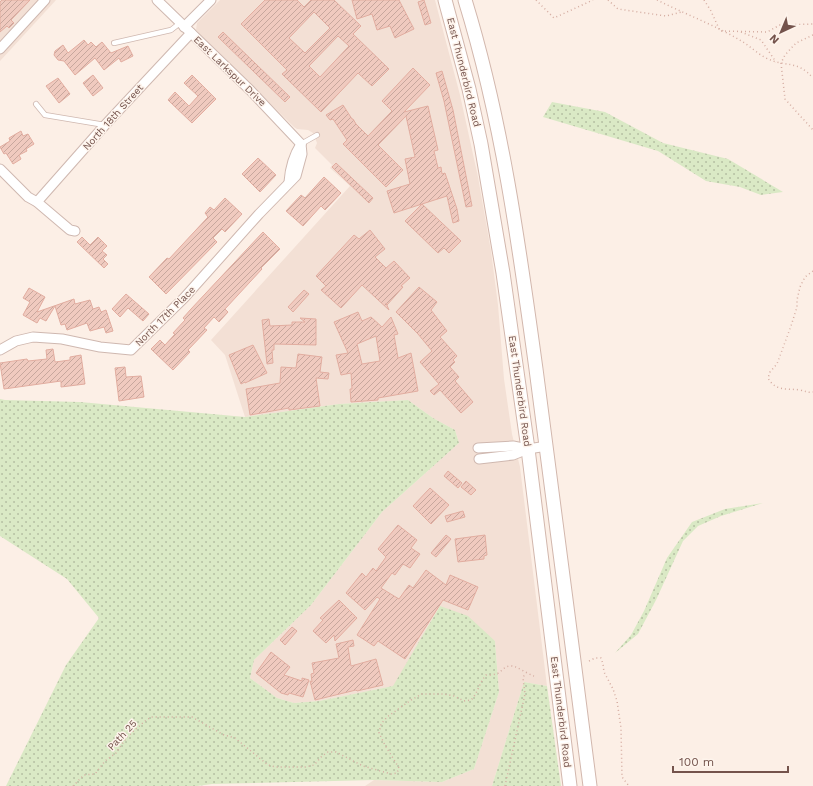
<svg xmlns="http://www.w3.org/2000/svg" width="813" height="786" viewBox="0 0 813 786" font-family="'Work Sans',sans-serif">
<defs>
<pattern id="grass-dots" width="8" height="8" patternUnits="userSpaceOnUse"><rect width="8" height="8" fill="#dae9c5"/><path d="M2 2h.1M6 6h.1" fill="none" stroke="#b5bfa2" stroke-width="1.8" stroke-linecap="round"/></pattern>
<pattern id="building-hatch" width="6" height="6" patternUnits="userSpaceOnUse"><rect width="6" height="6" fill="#f0cabf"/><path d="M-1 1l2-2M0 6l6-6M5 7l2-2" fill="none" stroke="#c7a79d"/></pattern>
</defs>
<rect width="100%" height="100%" fill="#fcefe6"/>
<g fill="#f3e0d5">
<path d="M0 0H56L0 61Z"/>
<path d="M220 0H435L460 95 478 177 491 251 498 305 504 379 512 434 520 467 547 686 524 682 492 786H365L374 780 442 782 474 769 499 692 495 641 440 606 394 686 319 701 294 703 277 698 250 678 254 660 311 605 382 512 459 443 455 430 433 418 408 400 339 404 245 417 225 355 211 340 350 186 330 168 332 165 315 148 317 143 313 133 308 130 297 129 294 127 196 30 197 23Z"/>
</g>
<g fill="url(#grass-dots)">
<path d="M552 102 605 112 663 143 728 159 783 192 761 195 740 187 706 181 658 151 543 117Z"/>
<path d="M0 399 5 400 80 402 245 417 339 404 408 400 433 418 455 430 459 443 382 512 311 605 254 660 250 678 277 698 294 703 319 701 393 686 440 606 468 616 495 641 499 692 474 769 442 782 374 780 212 784 197 786H6L66 665 99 618 67 579 0 536Z"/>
<path d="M763 503 721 516 698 526 683 541 656 600 638 634 615 653 631 635 644 611 667 558 692 522 725 509Z"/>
<path d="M524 682 547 686 561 786H492Z"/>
</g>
<g fill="url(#building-hatch)" stroke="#e2ada0" fill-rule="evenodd">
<path d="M2 0H30L11 20 14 23 9 28 7 26 0 32V2Z"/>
<path d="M265 0H297L304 7 311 0H334L361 26 353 34 389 69 372 86 358 73 321 112 282 74 287 70 241 24ZM314 12 330 28 305 53 289 38ZM338 36 349 46 320 77 309 66Z"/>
<path d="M352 0H399L414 29 395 38 390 26 377 30 372 14 357 19Z"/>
<path d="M424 0 431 23 425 25 418 2Z"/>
<path d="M223 32 290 97 285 102 218 37Z"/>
<path d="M84 40 88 45 91 42 96 47 102 42 111 53 128 46 133 56 121 62 119 58 104 70 95 58 75 75 64 61 58 60 54 55 55 51 63 45 68 53Z"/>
<path d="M413 68 430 85 404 112 428 106 438 150 434 151 438 168 441 167 442 174 445 173 457 209 459 221 453 223 447 196 394 213 387 191 410 184 405 159 415 157 406 116 378 145 403 170 386 187 343 144 347 140 333 119 330 120 326 115 343 105 352 119H353L356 124 368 136 392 111 382 101Z"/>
<path d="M442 71 453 110 472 206 466 207 444 101 436 73Z"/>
<path d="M93 75 103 88 93 96 83 83Z"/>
<path d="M192 75 216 99 192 123 168 100 175 92 189 106 198 96 184 83Z"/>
<path d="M58 78 70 94 59 103 46 86Z"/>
<path d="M21 131 23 136 28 134 34 144 26 149 27 151 19 155 21 159 13 164 6 153 4 154 0 147 10 141 9 138Z"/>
<path d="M258 158 276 175 260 192 242 174Z"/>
<path d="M336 163 373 198 369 203 332 167Z"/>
<path d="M324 177 341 193 325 210 321 206 303 226 286 211 301 195 305 198Z"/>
<path d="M225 198 242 214 225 232 222 229 213 238 217 242 166 294 149 277 167 258 169 259 208 217 205 213 210 207 214 210Z"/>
<path d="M422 204 461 241 449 253 444 248 438 253 405 221Z"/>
<path d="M370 230 385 249 375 257 386 268 394 261 410 278 401 286 403 287 387 305 386 303 389 310 362 285 341 308 321 290 326 286 316 276 354 235 359 239Z"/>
<path d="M263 232 280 249 261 268 262 269 225 309 228 312 219 322 214 317 204 328 207 330 188 350 190 352 173 370 151 349 160 340 165 345 175 334 173 333 185 320 183 318 191 309Z"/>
<path d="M82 237 90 245 98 237 107 246 102 251 107 255 103 259 108 264 104 268 77 242Z"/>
<path d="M419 287 437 302 431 310 447 331 440 337 457 356 453 360 455 362 450 367 459 377 455 381 473 402 461 413 440 390 434 395 430 391 439 384 420 362 432 351 418 334 396 312Z"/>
<path d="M29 288 45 297 37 312 74 299 75 304 90 300 93 309 99 307 101 312 106 310 113 331 106 333 104 327 90 331 87 323 67 330 65 324 61 325 55 306 46 321 40 318 37 323 23 315 30 302 23 298Z"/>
<path d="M304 290 309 294 293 312 288 307Z"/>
<path d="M126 294 149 314 143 321 128 308 120 317 112 309Z"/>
<path d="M358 312 362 321 371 317 382 327 391 317 398 334 394 335 398 358 411 353 418 391 378 398V400L351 402 350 389H352L351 373 341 375 336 355 348 353 334 322ZM376 336 380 361 362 364 357 344Z"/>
<path d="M300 318 316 319V345L274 344V350H272L273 363 267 364 262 320 269 319 270 326 292 325V322H305Z"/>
<path d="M253 345 267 373 245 383V382L241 384 229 355Z"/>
<path d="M53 349 55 362 70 360V357L81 355 85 384 61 387V381L4 389 0 363 27 359 28 361 47 359 46 350Z"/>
<path d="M298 354 322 357 320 372 329 373 328 379 316 378 320 406 289 410V408L250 415 246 389 280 383 281 367 296 368Z"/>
<path d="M125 367 126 377 141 376 144 397 119 401 115 368Z"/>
<path d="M448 471 462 483 458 488 444 476Z"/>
<path d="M466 481 476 490 471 495 461 487Z"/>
<path d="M430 488 449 505 431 524 413 506Z"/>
<path d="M463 511 465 517 447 522 445 516Z"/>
<path d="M398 525 417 540 411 548 420 554 410 568 403 564 395 575 392 573 381 588 399 599 409 585 413 588 426 570 446 585 450 575 478 587 468 610 443 600 405 659 378 641 374 646 357 635 380 599 377 597 365 610 346 593 362 573 366 577 373 568 376 571 386 557 378 549Z"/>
<path d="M446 535 451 539 436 557 431 553Z"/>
<path d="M485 535 487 555 484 556V559L458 562 455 539Z"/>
<path d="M339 600 357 618 335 641 334 635 326 643 313 631 323 620 320 618Z"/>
<path d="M292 627 297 631 285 645 280 640Z"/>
<path d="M353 640 354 646 348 647 351 666 376 659 383 685 357 691 356 690 315 700 310 681 312 682 311 674 314 673 312 663 339 658 336 644Z"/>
<path d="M271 652 290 667 284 675 302 681V678L309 680 303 697 289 693 288 695 281 693 256 673Z"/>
</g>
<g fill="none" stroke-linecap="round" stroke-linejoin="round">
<g stroke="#cfb8b0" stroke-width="6">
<g id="lane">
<path d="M114 43 171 30 180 23"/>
<path d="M36 104 45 115 105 125"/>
<path d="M301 144 317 135"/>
</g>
</g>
<g stroke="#cfb8b0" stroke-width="11">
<g id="street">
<path d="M157 0 250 90 301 144"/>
<path d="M184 27 211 0"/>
<path d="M0 49 45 0"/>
<path d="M0 169 28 197 37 202 70 230 75 231"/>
<path d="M289 182C290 168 294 155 301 144"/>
<path d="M37 202 105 125 191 33"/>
<path d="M0 350 16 341 33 337 62 339 100 347 131 350 184 298 259 214 296 176 302 154 301 144"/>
<path d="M478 448 513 446 528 449"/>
<path d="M479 459 513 455 528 449 547 446"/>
</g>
</g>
<g stroke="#d2b7ad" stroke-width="15">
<g id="secondary">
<path d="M445 0 469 89 481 144 503 273 528 449 570 786"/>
<path d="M465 0C502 120 519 245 536 369 555 508 572 647 590 786"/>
</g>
</g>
<g stroke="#d5ada2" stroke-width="1.5" stroke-dasharray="1 3" stroke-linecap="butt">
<path d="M536 0 554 18 593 0"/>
<path d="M608 0 618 9 666 16 682 12"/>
<path d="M657 0C685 14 717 26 743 42 751 47 758 54 766 58 786 68 796 59 813 78"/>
<path d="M704 0 711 11 720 31 767 32 780 25 813 24"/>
<path d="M741 32 761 40 776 62"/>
<path d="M813 35 796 43 785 55 781 63 785 99 813 130"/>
<path d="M813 271 805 277 800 287 797 300V307L791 326 777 364 770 372 768 378C776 392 787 388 800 390 805 391 808 393 813 392"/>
<path d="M589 661 595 658H601L603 664 604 672 613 689 617 701 621 728 622 777 629 786"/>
<path d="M73 786 84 775 95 774 105 761 116 753 127 737 145 721 151 717H192L224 735 235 738 268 765 276 767H306L314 765 322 756 328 752H336L363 766 391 774 397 773 399 768 385 745 379 733 381 724 387 717 411 700 422 694H444L454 696 464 701 471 700C478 693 479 683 486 675 489 675 493 675 496 674 501 673 504 666 510 666 516 665 527 674 534 676"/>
<path d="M505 786 525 694 523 678 525 673"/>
</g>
<use href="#lane" stroke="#fff" stroke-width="4.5"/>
<use href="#street" stroke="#fff" stroke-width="9"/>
<use href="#secondary" stroke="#fff" stroke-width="13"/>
</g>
<g text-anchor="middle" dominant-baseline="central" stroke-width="3" stroke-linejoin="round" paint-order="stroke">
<g font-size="10" fill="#74534c" stroke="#fef4ec">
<text transform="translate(230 71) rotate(44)">East Larkspur Drive</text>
<text transform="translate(464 72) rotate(76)">East Thunderbird Road</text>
<text transform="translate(113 117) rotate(-48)">North 18th Street</text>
<text transform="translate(165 316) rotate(-45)">North 17th Place</text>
<text transform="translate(520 391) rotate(82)">East Thunderbird Road</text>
<text transform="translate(561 712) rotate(83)">East Thunderbird Road</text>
<text transform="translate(122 735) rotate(-47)">Path 25</text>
</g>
</g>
<g transform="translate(781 32) rotate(224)" stroke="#fef4ec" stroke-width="3" paint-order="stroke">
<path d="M0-3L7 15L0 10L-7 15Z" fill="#74534c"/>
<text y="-6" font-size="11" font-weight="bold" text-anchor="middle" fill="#74534c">N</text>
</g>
<path d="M673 766v6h115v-6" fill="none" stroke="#74534c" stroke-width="2"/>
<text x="679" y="766" font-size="12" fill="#74534c" stroke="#fef4ec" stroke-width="3" paint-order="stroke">100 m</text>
</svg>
